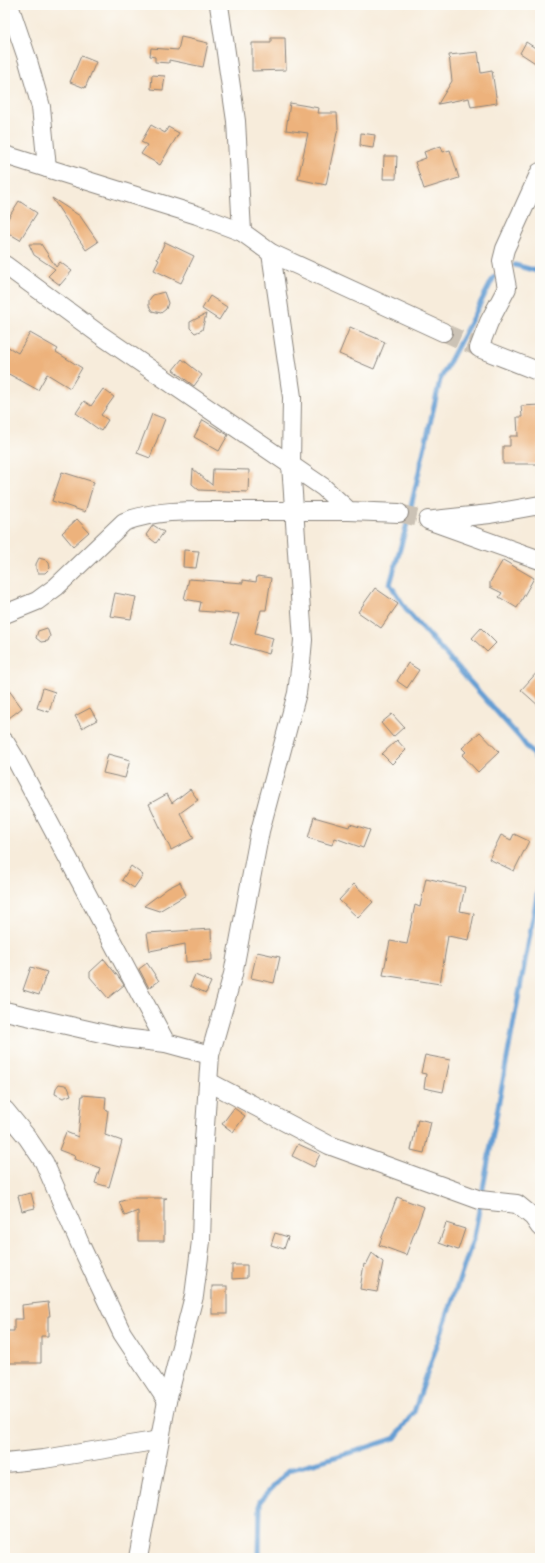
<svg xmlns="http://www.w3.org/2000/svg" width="545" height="1563" viewBox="0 0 545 1563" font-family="'IM FELL Double Pica',serif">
<rect width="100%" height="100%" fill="#fdfcf7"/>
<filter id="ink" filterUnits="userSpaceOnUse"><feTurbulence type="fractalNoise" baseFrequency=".025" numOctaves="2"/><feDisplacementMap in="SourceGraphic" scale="8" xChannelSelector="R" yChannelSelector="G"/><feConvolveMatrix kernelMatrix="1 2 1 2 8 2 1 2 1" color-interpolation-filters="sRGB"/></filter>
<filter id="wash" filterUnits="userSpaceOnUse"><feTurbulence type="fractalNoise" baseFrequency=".012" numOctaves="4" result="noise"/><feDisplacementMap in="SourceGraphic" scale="16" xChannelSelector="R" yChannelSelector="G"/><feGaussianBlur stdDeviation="0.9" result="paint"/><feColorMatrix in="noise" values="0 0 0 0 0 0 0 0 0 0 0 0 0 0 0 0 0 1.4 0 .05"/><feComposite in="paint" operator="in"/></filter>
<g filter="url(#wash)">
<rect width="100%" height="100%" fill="#f7ecdb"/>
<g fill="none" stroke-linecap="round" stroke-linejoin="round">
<g stroke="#659ed3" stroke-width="5">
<path d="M515 265 540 272"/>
<path d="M494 277 440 380 407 524 390 584 408 612 520 738 540 764"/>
<path d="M259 1558 260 1501 289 1470 356 1451 395 1438 414 1412 474 1237 540 880"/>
</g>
</g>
<g id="blocks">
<g fill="#edb27b">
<path d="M181 37 208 43 203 67 169 60V63L155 62V57L150 56 151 48 178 50Z"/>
<path d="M271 38H285L286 70 252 71V43H271Z"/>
<path d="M526 42 540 51V66L520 53Z"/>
<path d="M478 52 481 73 492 71 497 103 471 107 469 98 438 104 452 81 449 55Z"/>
<path d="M81 56 96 62 85 88 70 82Z"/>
<path d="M152 75 165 76 163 90 151 89Z"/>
<path d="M290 103 319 108 318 113H337L338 128 326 185 298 179 308 133 286 130Z"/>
<path d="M151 125 165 133 168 127 179 133 160 165 141 154 147 145 141 142Z"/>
<path d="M361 133 375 135 373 148 360 146Z"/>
<path d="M441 146 443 152 450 150 459 178 424 189 415 162 426 158 424 152Z"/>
<path d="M384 156H397L396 179H383Z"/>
<path d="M52 198 80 216 98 242 86 250Z"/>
<path d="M19 201 37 213 20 240 5 231V223Z"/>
<path d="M165 242 194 256 181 283 154 270 159 260 157 259Z"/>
<path d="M29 244H41L56 267 60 262 72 271 60 285 48 276 55 269 34 255Z"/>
<path d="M164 292 168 303 166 309 161 313 152 311 149 306V300L153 295Z"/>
<path d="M210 296 227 307 219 320 202 309Z"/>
<path d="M206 314 202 330 195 333 190 328V322Z"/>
<path d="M350 327 385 342 374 369 339 354Z"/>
<path d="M30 333 58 349 56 352 82 368 70 388 47 374 38 390 5 372V345L18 353Z"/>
<path d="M182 359 202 375 194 386 173 370Z"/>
<path d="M103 389 114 397 101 415 108 420 101 431 76 413 84 401 91 406Z"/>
<path d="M540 405 538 464H503V446H510V436H518L517 417H522L521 406Z"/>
<path d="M152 414 165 419 150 458 137 453Z"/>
<path d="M203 420 228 435 219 451 194 437Z"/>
<path d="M193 469 212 485 213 469 249 470 248 492 199 490 192 484Z"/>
<path d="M62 472 94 482 85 512 52 501Z"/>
<path d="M77 519 89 532 73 546 62 533Z"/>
<path d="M153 525 164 532 156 543 146 535Z"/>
<path d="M184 550 199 551 196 568 183 567Z"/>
<path d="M39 558 46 560 49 563 50 568 45 573H38L36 569V564Z"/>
<path d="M503 560 534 578 517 608 499 597 502 593 490 587V582Z"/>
<path d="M257 576 271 578 266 610H261L255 633 273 638 269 654 230 643 239 614 199 611 201 602 184 599 189 579 243 583V580L256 582Z"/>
<path d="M375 588 398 604 381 628 358 612Z"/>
<path d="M115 593 136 597 131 619 110 616Z"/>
<path d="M47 628 50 636 48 641 41 642 36 638 38 631Z"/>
<path d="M481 628 496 643 487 652 472 638Z"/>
<path d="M408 663 419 670 407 688 397 681Z"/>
<path d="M540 669V707L521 690Z"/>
<path d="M5 685 22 708 5 721Z"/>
<path d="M43 688 55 692 49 712 37 708Z"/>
<path d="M90 708 97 720 82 728 75 716Z"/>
<path d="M392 714 404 727 393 737 381 723Z"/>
<path d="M480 732 499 752 478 772 462 755 466 752 462 748Z"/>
<path d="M397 740 406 750 392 764 382 754Z"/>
<path d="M108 754 130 760 125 778 103 773Z"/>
<path d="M190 789 198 800 180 813 194 838 171 850 149 804 167 794 172 803Z"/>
<path d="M314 817 349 827 350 824 370 830 363 848 335 838 332 845 308 838Z"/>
<path d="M514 834 529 841 514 871 489 859 501 835 511 840Z"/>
<path d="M131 866 143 875 134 888 122 880Z"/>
<path d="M426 878 465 887 460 911 474 914 469 940 448 936 440 984 383 975 390 941 407 944 415 905 420 907Z"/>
<path d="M180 882 186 895 159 911 144 906 168 888Z"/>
<path d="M354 884 373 902 358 918 339 900Z"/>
<path d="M211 929 212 960 186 962 185 944 150 951 147 933Z"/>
<path d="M257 952 280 957 274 983 251 978Z"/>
<path d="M104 959 120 979 124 985 108 998 90 977V972Z"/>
<path d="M147 963 159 981 149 988 139 969Z"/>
<path d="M31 967 47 972 39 995 23 990Z"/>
<path d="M195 975 211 982 206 993 190 986Z"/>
<path d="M425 1055 450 1060 443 1092 424 1088 426 1074 421 1073Z"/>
<path d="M59 1084 65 1085 68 1087 71 1095 63 1098 55 1094 56 1088Z"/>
<path d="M82 1095 106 1097 105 1109 108 1110 105 1135 122 1141 109 1187 95 1183 100 1168 74 1159 75 1156 59 1150 66 1132 78 1137Z"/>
<path d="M234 1108 245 1116 233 1132 222 1124Z"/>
<path d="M418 1119 431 1122 424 1153 411 1150Z"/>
<path d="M298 1144 320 1154 314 1167 292 1156Z"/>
<path d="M31 1193 35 1208 22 1211 18 1196Z"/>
<path d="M397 1197 424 1207 406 1255 379 1245Z"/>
<path d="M131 1198H167L164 1199V1241H138V1211L125 1216 119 1202Z"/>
<path d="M446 1223 465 1229 458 1250 439 1243Z"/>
<path d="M275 1233 288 1237 284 1249 271 1245Z"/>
<path d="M372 1253 383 1262 377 1292 360 1289 364 1264 366 1265Z"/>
<path d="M232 1265H247V1278L232 1279Z"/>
<rect x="212" y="1286" width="15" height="28"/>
<path d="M48 1302 50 1316H48V1336H41V1363H5V1331H14V1319H23L22 1305Z"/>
</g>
</g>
</g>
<g filter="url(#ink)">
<use href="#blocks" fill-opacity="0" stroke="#8a847c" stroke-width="1"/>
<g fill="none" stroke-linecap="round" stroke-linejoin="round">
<g stroke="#cbc2b5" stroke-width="18" stroke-dasharray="18 9" stroke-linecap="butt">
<path d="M443 332 479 348"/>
<path d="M399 513 428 520"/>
</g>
<g stroke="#8a847c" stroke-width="20">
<g id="minor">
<path d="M9 5 28 61 41 107 47 168"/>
<path d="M219 5 236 121 242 232"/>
<path d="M5 155 197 215 242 232 271 253 443 332"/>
<path d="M540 172 505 249 502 261 507 288 489 322 479 348 540 372"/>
<path d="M5 265 99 334 323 487 349 511 399 513"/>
<path d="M428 520 540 560"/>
<path d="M434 520 490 514 540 505"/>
<path d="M5 614 37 601 56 587 124 522C157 509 195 511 230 511 270 511 309 511 349 511"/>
<path d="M5 742 16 760 166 1043"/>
<path d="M5 1011 123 1038 166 1043 210 1055"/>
<path d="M209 1082 329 1145 480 1200 517 1204 533 1217 540 1227"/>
<path d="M5 1110 27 1137 44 1162 81 1246 122 1333 167 1401"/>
<path d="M5 1463 44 1459 160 1440"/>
<path d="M138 1558 167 1401 194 1296 201 1241 204 1140 210 1055 233 974 260 831 297 693 301 662 303 640 291 464 292 397 271 253"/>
</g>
</g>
<use href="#minor" stroke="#fff" stroke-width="18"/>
</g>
</g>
<rect width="545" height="1563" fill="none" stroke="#fdfcf7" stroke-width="20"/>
</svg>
